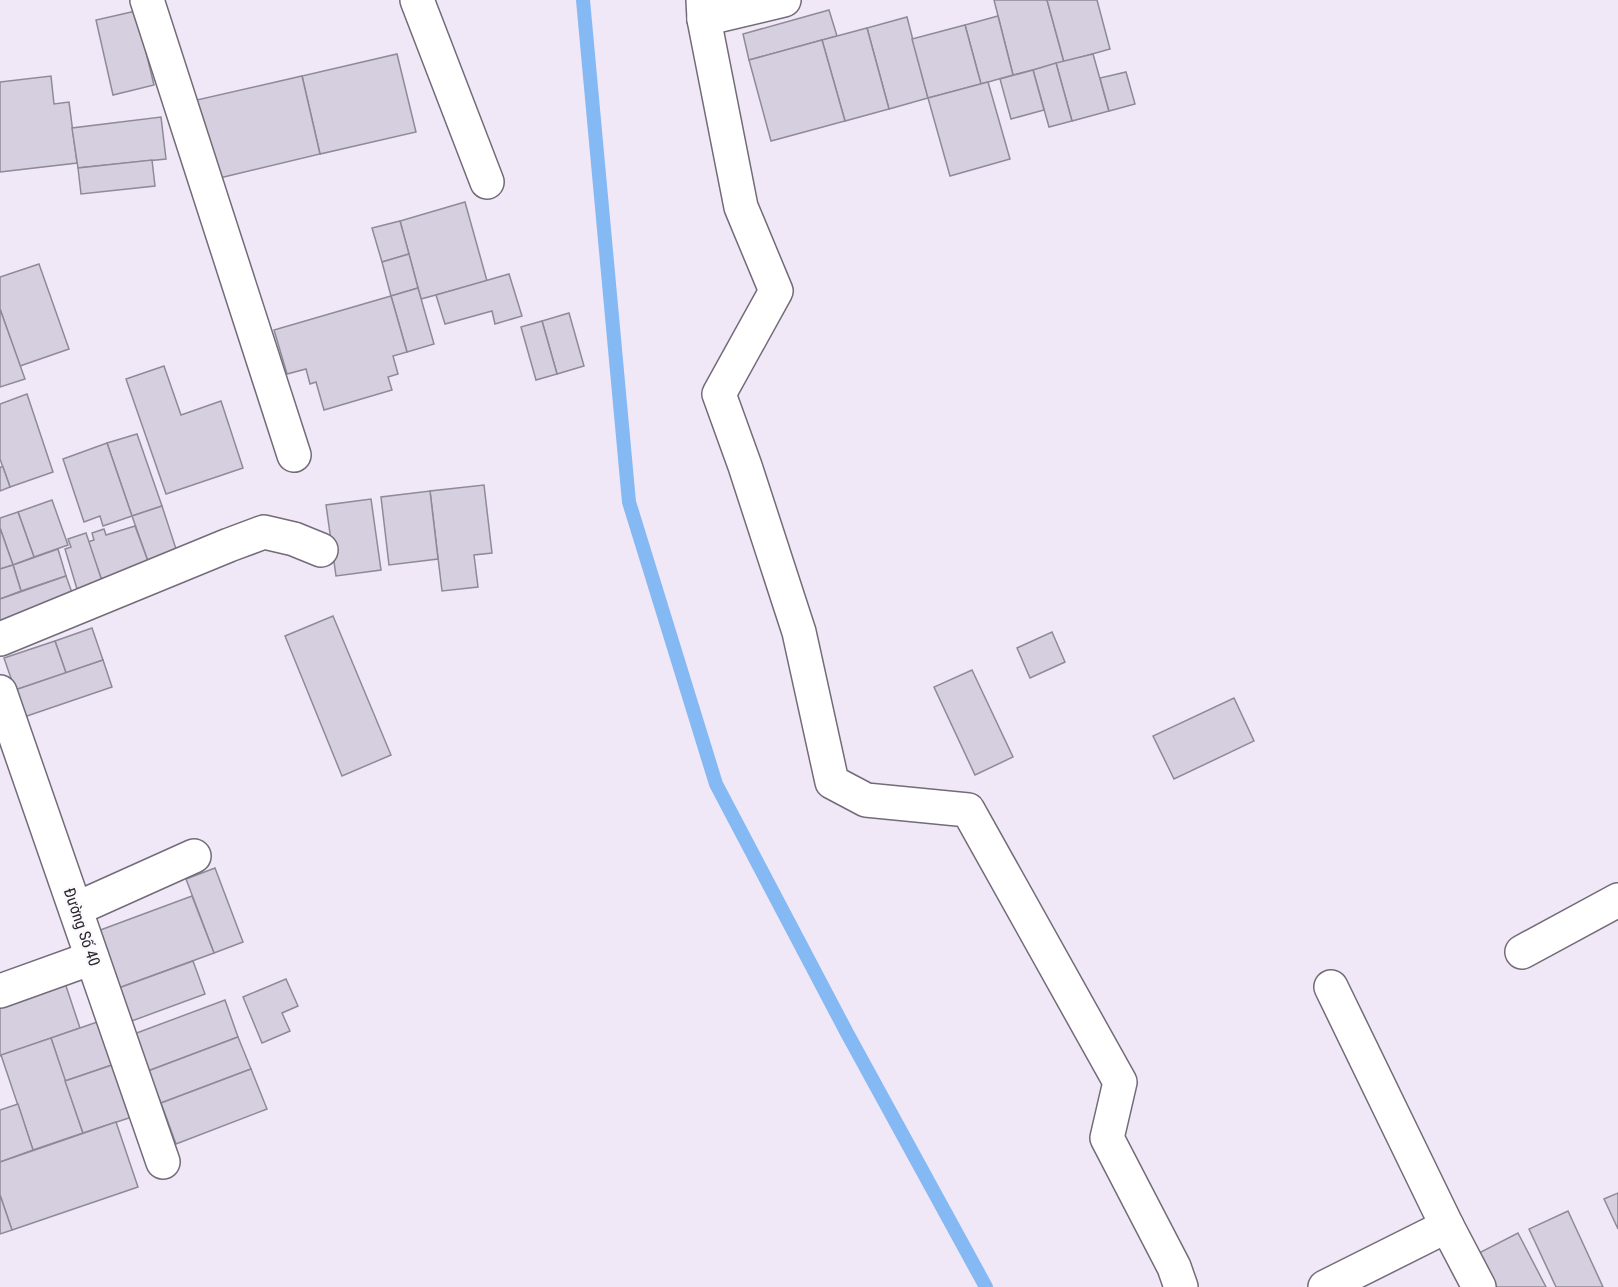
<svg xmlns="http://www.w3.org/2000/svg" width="1618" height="1287" viewBox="0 0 1618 1287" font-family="'Roboto Condensed',sans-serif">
<rect width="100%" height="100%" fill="#f1e8f7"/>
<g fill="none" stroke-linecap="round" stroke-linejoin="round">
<path stroke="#85b9f4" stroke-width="14" d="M583 0 629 502 716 784 847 1033 986 1287"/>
</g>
<g fill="#d5cfdf" stroke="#8f8a98" stroke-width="1.5">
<path d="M994 0H1047L1064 62 1013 75Z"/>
<path d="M1047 0H1097L1110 49 1064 62Z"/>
<path d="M829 10 837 36 749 60 743 34Z"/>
<path d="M136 11 154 85 113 95 96 20Z"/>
<path d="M998 16 1013 75 981 84 965 25Z"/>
<path d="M907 17 928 98 889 109 867 28Z"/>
<path d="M965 25 981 84 928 98 912 39Z"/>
<path d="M867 28 889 109 845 121 822 40Z"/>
<path d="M822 40 845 121 771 141 749 60Z"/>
<path d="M397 54 416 132 320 154 302 76Z"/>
<path d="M1093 54 1109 111 1072 121 1056 63Z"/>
<path d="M1056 63 1072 121 1049 127 1033 70Z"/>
<path d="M1033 70 1044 110 1011 119 1000 79Z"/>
<path d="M1126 72 1135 104 1109 111 1100 78Z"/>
<path d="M51 76 54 104 69 102 77 163 0 172V82Z"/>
<path d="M302 76 320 154 207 181 188 102Z"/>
<path d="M988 82 1010 159 950 176 928 98Z"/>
<path d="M161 117 166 159 78 168 72 128Z"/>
<path d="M152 160 155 186 81 194 78 168Z"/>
<path d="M465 202 487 281 421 299 400 221Z"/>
<path d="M400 221 409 254 382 262 372 228Z"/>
<path d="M409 254 418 288 391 296 382 262Z"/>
<path d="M39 264 69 349 20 366 0 309V277Z"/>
<path d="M509 274 522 316 495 324 492 311 445 324 436 295Z"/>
<path d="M418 288 434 344 407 352 391 296Z"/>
<path d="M391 296 407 352 393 356 398 374 388 377 392 390 324 410 316 382 310 384 306 369 287 374 274 330Z"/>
<path d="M0 309 25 379 0 387Z"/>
<path d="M569 313 584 366 557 374 542 321Z"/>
<path d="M542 321 557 374 536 380 521 327Z"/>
<path d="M164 366 181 415 221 401 243 468 166 494 126 379Z"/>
<path d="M27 394 53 472 10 487 0 459V404Z"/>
<path d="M137 434 162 506 132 516 107 443Z"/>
<path d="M107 443 132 516 103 526 100 516 84 522 63 459Z"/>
<path d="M0 467H3L10 487 0 491Z"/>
<path d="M484 485 492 553 474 555 478 587 442 591 430 491Z"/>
<path d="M430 491 438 559 389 565 381 497Z"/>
<path d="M371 499 381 570 336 576 326 505Z"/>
<path d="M52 500 68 545 34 557 18 512Z"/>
<path d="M162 506 178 555 149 564 132 516Z"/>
<path d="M18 512 34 557 13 565 0 528V518Z"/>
<path d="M135 526 149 564 102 581 88 542 94 540 92 533 104 529 106 535Z"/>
<path d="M0 528 13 565 0 569Z"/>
<path d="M86 533 102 581 77 589 65 549 71 547 68 539Z"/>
<path d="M58 549 66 576 21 591 13 565Z"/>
<path d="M13 565 21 591 0 599V569Z"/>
<path d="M66 576 75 601 0 626V599Z"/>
<path d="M333 616 391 755 342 776 285 636Z"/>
<path d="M92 628 103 660 66 673 55 641Z"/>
<path d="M1052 632 1065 662 1030 678 1017 648Z"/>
<path d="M55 641 66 673 15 690 4 658Z"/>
<path d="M103 660 112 687 24 717 15 690Z"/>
<path d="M972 670 1013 757 975 775 934 687Z"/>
<path d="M1234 698 1254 741 1174 779 1153 736Z"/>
<path d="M215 868 243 942 214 953 186 879Z"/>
<path d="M192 896 214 953 116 989 95 932Z"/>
<path d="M193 961 205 994 129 1022 116 989Z"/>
<path d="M286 979 298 1006 282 1013 290 1031 262 1043 243 997Z"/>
<path d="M65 983 80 1028 0 1056V1005Z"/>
<path d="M225 1000 238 1037 148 1071 134 1034Z"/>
<path d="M103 1020 118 1063 65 1081 51 1038Z"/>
<path d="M238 1037 251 1069 161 1103 148 1071Z"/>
<path d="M51 1038 83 1133 33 1150 1 1055Z"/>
<path d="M118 1063 135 1116 83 1133 65 1081Z"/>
<path d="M251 1069 267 1109 176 1144 161 1103Z"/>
<path d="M18 1104 33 1150 0 1162V1110Z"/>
<path d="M116 1122 138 1187 12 1230 0 1195V1162Z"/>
<path d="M1618 1193V1229L1604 1199Z"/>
<path d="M0 1195 12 1230 0 1234Z"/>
<path d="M1568 1211 1603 1287H1556L1529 1229Z"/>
<path d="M1518 1233 1546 1287H1491L1475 1255Z"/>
</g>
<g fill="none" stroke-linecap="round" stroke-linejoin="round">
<g stroke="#736b78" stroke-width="36">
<g id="minor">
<path d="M147 0 294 455"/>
<path d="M417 0 487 182"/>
<path d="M703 0 704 19 741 207 776 291 719 394 745 466 799 632 832 782 866 800 968 810 1120 1082 1107 1138 1174 1267 1181 1287"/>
<path d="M704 19 784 0"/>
<path d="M0 639 229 545 264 532 294 539 321 550"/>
<path d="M0 692 163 1162"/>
<path d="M76 909 194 856"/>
<path d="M1522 952 1618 900"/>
<path d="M1331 987 1447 1226 1479 1287"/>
<path d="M0 991 92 958"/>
<path d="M1325 1287 1447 1226"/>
</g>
</g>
<use href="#minor" stroke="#fff" stroke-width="33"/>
</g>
<g text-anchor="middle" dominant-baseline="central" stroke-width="4.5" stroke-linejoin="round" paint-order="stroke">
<g font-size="16" fill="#2a272d" stroke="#fbf8fe">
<text transform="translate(82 927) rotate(71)">Đường Số 40</text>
</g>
</g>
</svg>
